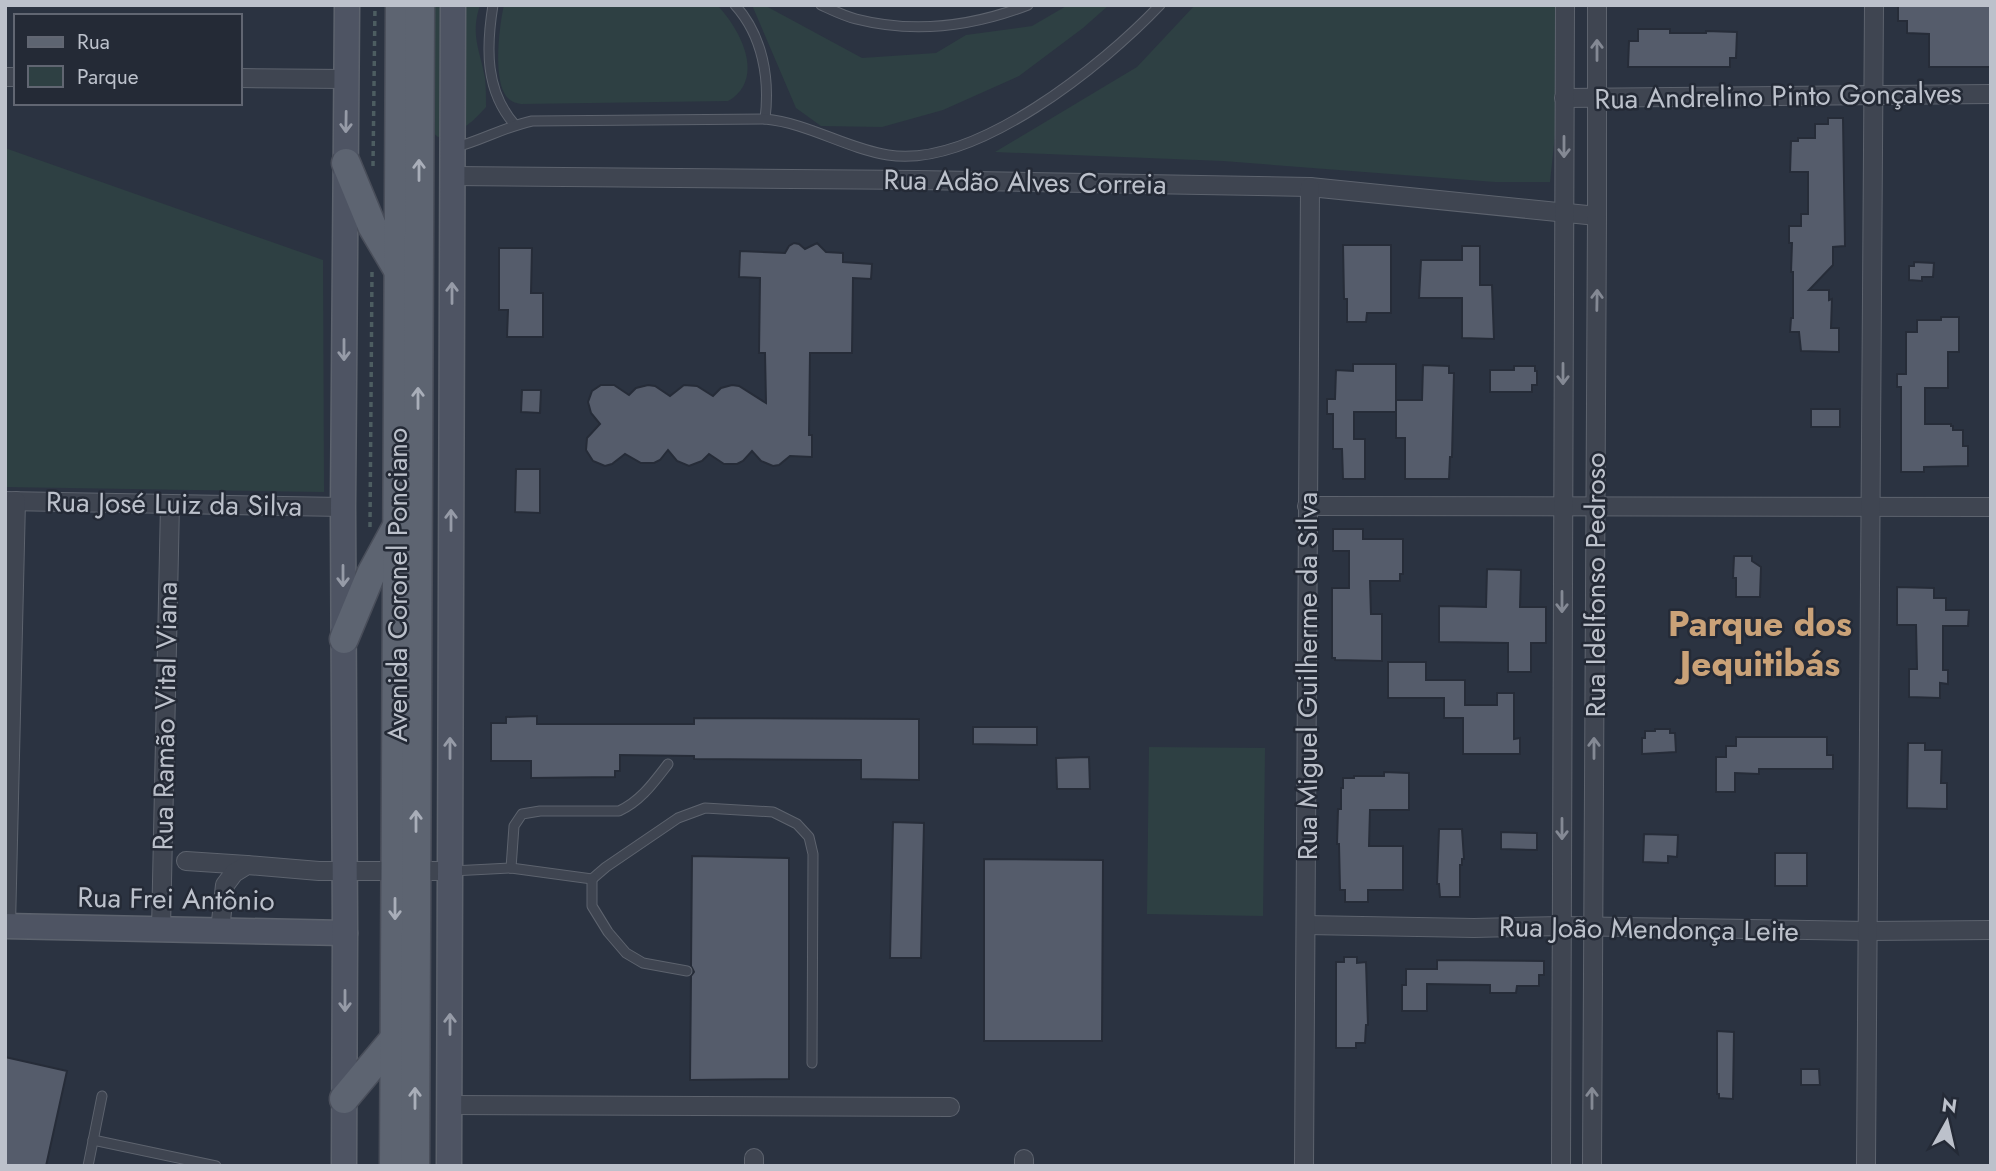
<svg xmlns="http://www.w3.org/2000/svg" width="1996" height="1171" viewBox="0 0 1996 1171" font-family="Jost,sans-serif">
<rect width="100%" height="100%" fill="#2b3341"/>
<g fill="#2e4043">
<path d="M432 5H480C470 35 480 50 485 78 486 88 486 98 486 107 470 125 461 132 438 137L432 132Z"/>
<path d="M504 5H717C741 30 766 79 728 101L521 104C515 103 510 101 506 96 493 78 499 27 504 5Z"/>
<path d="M752 5H764L862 58 936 53 966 35 1032 26 1068 5H1109L1083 28 1019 76 943 110 882 127 821 126 796 108Z"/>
<path d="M1195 5H1561V78L1550 182H1495L1223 161 995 152 1137 67Z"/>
<path d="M5 148 323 260 324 492 5 487Z"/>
<path d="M1149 747 1265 748 1263 916 1147 914Z"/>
</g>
<g fill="#555c6b" stroke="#262c38" stroke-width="2">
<path d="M1898 5 1991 6V67H1929V34L1907 33V21H1898Z"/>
<path d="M1638 29H1670V33H1706V31L1737 32 1736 58H1730V67H1628L1629 41H1638Z"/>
<path d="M1828 118H1843L1845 246 1833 247V265L1809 290H1829V300L1832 299 1831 328H1839V352L1801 351 1799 332H1790L1791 318H1793V272H1791L1792 243H1789V226H1801V214H1808V172H1790L1791 141H1798V138H1815V124H1828Z"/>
<path d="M794 243 799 244 805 249 817 243 826 252 843 253V262L872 264 871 279 853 278 852 353H810L809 435H812V457L790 456 779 465 773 466 761 461 752 451 743 461 737 464H724L709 454 702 461 689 466 677 461 668 450 660 460 654 463H641L625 454 612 464 605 466 593 461 586 450 587 438 600 424 591 413 588 402 592 391 601 385H614L629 395 636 388 648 385 655 386 670 396 684 385 697 386 713 396 721 388 732 385 739 386 766 403 765 353H759L760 278 739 277 740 251 785 253 789 246Z"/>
<path d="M1343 245H1391V313H1367L1366 322H1347V299H1344Z"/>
<path d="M1462 246H1480V285H1492L1494 339 1462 338V298H1419L1421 260H1462Z"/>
<path d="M499 248H532L531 293H543V337H507L508 310H499Z"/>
<path d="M1914 262 1934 263 1933 277H1922V281L1909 280V266H1914Z"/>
<path d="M1941 317H1959V352H1948V388H1925V424H1951V426H1953V430H1963V446H1968V466L1924 467V472H1901V387H1897V374H1906V332H1917V320H1941Z"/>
<path d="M1353 364H1396V412H1354V439H1365V479H1343L1342 449H1333V414H1327V399H1335L1336 370 1353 371Z"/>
<path d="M1423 365 1449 366V373H1454L1452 457H1450L1449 479H1405V438H1396V400H1422Z"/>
<path d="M1514 366H1535V371H1537V385H1532V392H1490V370H1514Z"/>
<path d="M522 390H541L540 413 521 412Z"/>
<rect x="1811" y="409" width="29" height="18"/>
<path d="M516 469H540V513L515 512Z"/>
<path d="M1333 529H1363V539H1403V574H1400V581H1370L1371 614H1382V661L1335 660V658H1332V588H1349V551H1333Z"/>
<path d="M1734 556H1752V561L1761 567 1760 597H1736V578H1733Z"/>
<path d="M1487 569 1521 570 1520 607H1546V643H1531V672H1508V643L1439 642V606L1486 607Z"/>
<path d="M1897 587 1934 588V598H1946V610H1969L1968 626H1943V670H1948V684L1940 683V698L1909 697V669H1917L1916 625H1897Z"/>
<path d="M1388 662H1426V680H1465V705H1497V693H1514V739L1520 738V754H1463V718H1444V698H1388Z"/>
<path d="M537 716V724H694V718L919 719V780L861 779V760L694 759V756L620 755V771H615V777L531 778V761H491V723H506V717Z"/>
<path d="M973 727H1037V745L973 744Z"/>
<path d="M1655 729H1670V733H1675L1676 752 1642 754V738H1645V731H1655Z"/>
<path d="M1736 737H1827V755H1833V769H1759V774L1735 773V792H1716V757H1726V746H1736Z"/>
<path d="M1908 743H1925V750H1942L1941 783H1947V809L1907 808Z"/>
<path d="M1089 757 1090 789H1057L1056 758Z"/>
<path d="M1384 772 1409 773V810H1370L1369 846H1403V890H1368V902H1345V890H1340L1339 844H1337L1338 809H1341V788H1343V778H1354V776H1384Z"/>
<path d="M893 822 924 823 921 958H890Z"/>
<path d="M1439 829H1462L1464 859H1462V865H1460V897H1440L1439 884H1437Z"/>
<path d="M1501 832 1537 833V850L1501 849Z"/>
<path d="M1644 834 1678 835 1677 857 1668 856V863L1643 862Z"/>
<rect x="1775" y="853" width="32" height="33"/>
<path d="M692 856 789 858V1079L690 1080 691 976 694 972 691 966Z"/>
<path d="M984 859 1103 860 1102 1041H984Z"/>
<path d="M1344 957H1357V963L1366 962 1368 1025H1366L1365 1043H1356V1048H1336V962H1344Z"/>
<path d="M1437 960 1544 961V975H1539V986H1517L1516 993H1490V985L1427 984V1011H1402V985H1406V969H1437Z"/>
<path d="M1717 1031 1734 1032 1733 1099 1719 1098V1094H1717Z"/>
<path d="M5 1057 67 1071 46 1166H5Z"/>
<path d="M1801 1069H1819L1820 1085H1801Z"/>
</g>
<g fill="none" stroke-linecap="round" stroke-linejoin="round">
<g stroke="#5d636e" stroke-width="11">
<g id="lane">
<path d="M493 5C486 48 485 91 515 125"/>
<path d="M735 5C763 36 770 79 765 119"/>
<path d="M821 5C832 10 844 16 856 19 915 34 971 27 1028 5"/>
<path d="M453 148C481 141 504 127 532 121L765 119C808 123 845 148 888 155 975 169 1103 65 1160 5"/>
<path d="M511 868 514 826 522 814 540 811H619C641 801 654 782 668 764"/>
<path d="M452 871 511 868 592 879 606 867 678 818 705 808 773 812 797 824 809 837 813 854 812 1063"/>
<path d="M592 879V906L608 932 626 953 643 963 687 971"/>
<path d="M93 1140 216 1166"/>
<path d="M88 1166 102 1096"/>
</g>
</g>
<g stroke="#5d636e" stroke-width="20">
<g id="street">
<path d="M5 77H16"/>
<path d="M240 78 346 79"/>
<path d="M1564 98 1991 94"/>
<path d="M452 176 917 180 1310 187 1597 216"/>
<path d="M5 501 343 507"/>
<path d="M1307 506 1991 507"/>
<path d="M186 861 247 865"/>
<path d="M1306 925 1474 928 1562 926 1868 931 1991 930"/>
<path d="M6 926 16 501"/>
<path d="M161 929 170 504"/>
<path d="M220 930 225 885 234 873 247 865 319 871H450"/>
<path d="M449 1105 950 1107"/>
<path d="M1024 1159V1166"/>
<path d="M754 1166V1158"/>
<path d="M1304 1166 1310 187"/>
<path d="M1561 1166 1565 5"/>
<path d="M1592 1166 1597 216V5"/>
<path d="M1866 1166 1874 5"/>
</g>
</g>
<g stroke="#5d636e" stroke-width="27">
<g id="secondary">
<path d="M5 926 345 933"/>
<path d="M344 1166 345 933 343 507 347 5"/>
<path d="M449 1166 453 5"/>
</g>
</g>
<g stroke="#494e5a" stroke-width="31">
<g id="primary">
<path d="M346 163 372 226 398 270"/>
<path d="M344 639 371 574 396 528"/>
<path d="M344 1099 395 1038"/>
<path d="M394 1166 400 5"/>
<path d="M415 1166 420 5"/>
</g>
</g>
<g stroke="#4d5d61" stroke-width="3.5" stroke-dasharray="5 5" stroke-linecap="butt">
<path d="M373 166 375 5"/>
<path d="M370 527 372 272"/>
</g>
<use href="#lane" stroke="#3f4551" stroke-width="9"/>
<use href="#street" stroke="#3f4551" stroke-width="18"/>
<use href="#secondary" stroke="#4e5463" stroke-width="24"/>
<use href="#primary" stroke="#5d6471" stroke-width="28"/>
</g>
<defs><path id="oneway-shaft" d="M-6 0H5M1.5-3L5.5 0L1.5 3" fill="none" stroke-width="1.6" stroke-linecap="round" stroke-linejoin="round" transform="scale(1.75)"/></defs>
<g stroke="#848994">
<use href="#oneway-shaft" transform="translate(1597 50) rotate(-90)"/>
<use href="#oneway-shaft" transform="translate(1564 147) rotate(90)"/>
<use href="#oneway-shaft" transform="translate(1597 300) rotate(-89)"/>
<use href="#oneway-shaft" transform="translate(1563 374) rotate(90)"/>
<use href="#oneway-shaft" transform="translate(1562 602) rotate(90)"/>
<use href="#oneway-shaft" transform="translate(1594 748) rotate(-90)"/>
<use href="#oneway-shaft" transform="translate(1562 829) rotate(90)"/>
<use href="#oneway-shaft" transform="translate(1592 1098) rotate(-90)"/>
</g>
<g stroke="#969ba7">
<use href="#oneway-shaft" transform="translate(346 122) rotate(91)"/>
<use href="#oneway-shaft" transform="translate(452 293) rotate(-90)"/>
<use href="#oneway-shaft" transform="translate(344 350) rotate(90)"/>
<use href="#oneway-shaft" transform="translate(451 520) rotate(-90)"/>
<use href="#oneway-shaft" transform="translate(343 576) rotate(90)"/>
<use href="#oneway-shaft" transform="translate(450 748) rotate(-90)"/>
<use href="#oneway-shaft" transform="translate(345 1001) rotate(90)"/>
<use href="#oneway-shaft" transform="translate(450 1024) rotate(-90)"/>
</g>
<g stroke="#a9aeb9">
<use href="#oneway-shaft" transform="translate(419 170) rotate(-90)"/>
<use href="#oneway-shaft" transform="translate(418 398) rotate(-90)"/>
<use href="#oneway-shaft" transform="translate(416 821) rotate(-90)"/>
<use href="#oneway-shaft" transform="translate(395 909) rotate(90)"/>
<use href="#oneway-shaft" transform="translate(415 1098) rotate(-90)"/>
</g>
<g text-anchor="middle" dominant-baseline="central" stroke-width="5" stroke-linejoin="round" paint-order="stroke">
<g font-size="28" fill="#bcc1cb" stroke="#242a36">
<text transform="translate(1778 96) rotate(-1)">Rua Andrelino Pinto Gonçalves</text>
<text transform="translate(1025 182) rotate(1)">Rua Adão Alves Correia</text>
<text transform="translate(174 504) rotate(1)">Rua José Luiz da Silva</text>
<text transform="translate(397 585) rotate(-90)">Avenida Coronel Ponciano</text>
<text transform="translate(1595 585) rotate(-90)">Rua Idelfonso Pedroso</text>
<text transform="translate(1307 676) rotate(-90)">Rua Miguel Guilherme da Silva</text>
<text transform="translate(165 716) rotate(-89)">Rua Ramão Vital Viana</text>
<text transform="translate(176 899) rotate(1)">Rua Frei Antônio</text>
<text transform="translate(1649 929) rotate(1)">Rua João Mendonça Leite</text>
</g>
<g font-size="35" font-weight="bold" fill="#caa278" stroke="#242a36">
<text x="1760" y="624">Parque dos<tspan x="1760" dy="40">Jequitibás</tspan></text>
</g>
</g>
<rect width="1996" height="1171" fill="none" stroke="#bcc1cb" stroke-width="14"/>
<rect x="14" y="14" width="228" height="91" fill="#242a36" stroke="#616672" stroke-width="2"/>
<rect x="28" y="37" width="35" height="10" fill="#5d6471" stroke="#616672" stroke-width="2"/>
<text x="77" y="49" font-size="21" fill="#bcc1cb">Rua</text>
<rect x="28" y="66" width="35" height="21" fill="#2e4043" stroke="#616672" stroke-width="2"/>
<text x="77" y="84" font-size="21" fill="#bcc1cb">Parque</text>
<g transform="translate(1947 1122) rotate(8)" stroke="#242a36" stroke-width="5" paint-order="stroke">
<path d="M0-5L12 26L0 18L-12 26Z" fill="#bcc1cb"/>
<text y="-10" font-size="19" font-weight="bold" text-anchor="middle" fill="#bcc1cb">N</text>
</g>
</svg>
